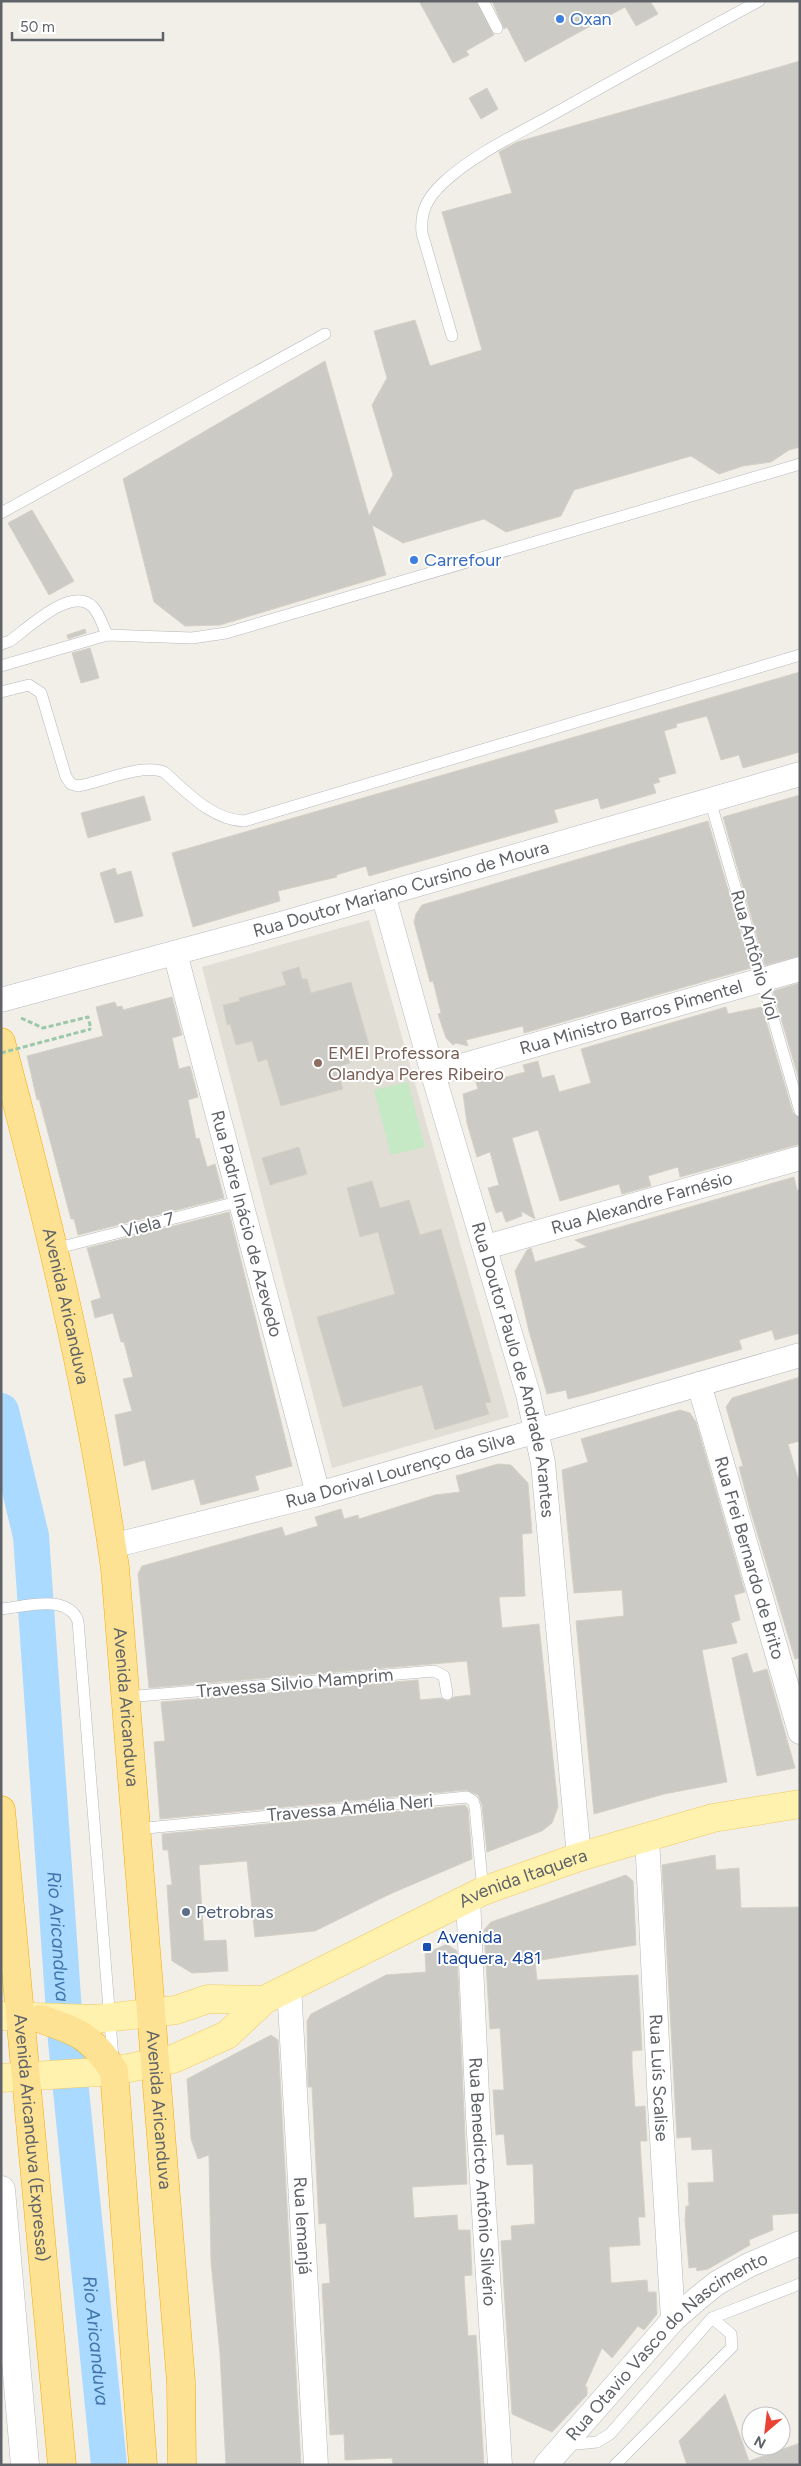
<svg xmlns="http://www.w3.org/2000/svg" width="801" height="2466" viewBox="0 0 801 2466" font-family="Figtree,sans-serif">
<rect width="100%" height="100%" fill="#f1efe8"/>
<path fill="#e1ded6" d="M369 920 509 1417 332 1468 202 967Z"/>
<path fill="#c5e8c5" d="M408 1082 425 1147 391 1155 374 1090Z"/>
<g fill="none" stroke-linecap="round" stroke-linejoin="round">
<path stroke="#aadaff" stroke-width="36" id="s1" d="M1 1411 31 1536 66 2041 109 2465"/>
</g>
<g fill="#cccac5" stroke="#d6d1c6">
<path d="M419 1H476L494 35 466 51 469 55 453 63Z"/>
<path d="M492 1H650L658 14 636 26 625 7 525 62 507 27 504 29Z"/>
<path d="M800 61V447L789 450 771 462 743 466 719 474 691 456 574 490 561 516 506 532 484 519 403 543 372 525 386 575 220 625 185 626 154 602 123 479 325 361 369 516 393 475 372 405 387 378 374 331 415 320 430 366 482 350 442 212 512 193 499 152 517 142Z"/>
<path d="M487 88 498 109 481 119 469 98Z"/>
<path d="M32 510 74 581 49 595 8 523Z"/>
<path d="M85 629 86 633 68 639 67 635Z"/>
<path d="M90 648 99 678 81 683 72 653Z"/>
<path d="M800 672V752L743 768 739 755 721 760 707 716 676 724 677 727 664 731 676 773 658 778 660 782 653 784 656 793 601 809 598 798 554 810 558 822 369 876 366 866 336 875 337 877 278 891 280 901 193 927 172 853Z"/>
<path d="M800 795V956L765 965 723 817Z"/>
<path d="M144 796 151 820 88 838 81 813Z"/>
<path d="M708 821 751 968 524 1033 523 1026 466 1040 468 1046 456 1043 453 1045 446 1038 438 1014 441 1013 433 981 430 982 414 922 416 914 422 905Z"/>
<path d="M115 868 117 875 131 871 143 916 115 923 100 873Z"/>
<path d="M299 967 302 979H307L311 993 351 982 369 1045 347 1051 350 1063 337 1067 343 1089 281 1106 267 1059 258 1062 252 1041 236 1045 230 1024 227 1025 223 1005 240 1001 239 998 286 985 282 972Z"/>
<path d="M800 983V1083L773 991Z"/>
<path d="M172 997 182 1035 172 1038 179 1069 190 1066 198 1097 188 1100 196 1139 199 1138 207 1167 215 1164 224 1198 78 1235 74 1219H71L39 1099 37 1100 27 1056 103 1036 96 1007 115 1002 117 1007 122 1006 123 1010Z"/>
<path d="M726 1007 728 1014 762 1007 793 1113 800 1118V1144L680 1177 678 1167 648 1176 651 1186 622 1194 619 1184 560 1201 538 1130 512 1138 535 1219 521 1211 522 1216 506 1222 502 1211 496 1213 488 1188 499 1185 490 1152 477 1157 467 1123 463 1094 478 1089 475 1079 494 1074 495 1080 525 1072 523 1065 538 1061 542 1078 554 1075 559 1092 591 1083 581 1049Z"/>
<path d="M299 1147 307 1174 270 1185 262 1158Z"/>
<path d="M794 1177 797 1190H800V1333L775 1340 772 1330 739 1340 742 1349 588 1394 568 1399 566 1390 547 1394 529 1331 515 1271 527 1250 531 1248 535 1262 587 1247 575 1240Z"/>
<path d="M372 1181 380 1208 409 1200 420 1235 441 1229 491 1402 485 1403 489 1414 435 1430 422 1385 343 1407 317 1317 395 1294 378 1232 360 1237 347 1188Z"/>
<path d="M229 1212 292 1466 255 1476 259 1490 201 1505 194 1479 152 1490 145 1460 124 1466 115 1415 132 1411 123 1379 133 1377 124 1342H121L113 1313 95 1318 91 1301 101 1298 87 1248Z"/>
<path d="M800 1377V1441L788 1444 800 1485V1658L795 1659 750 1509 739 1467 743 1466 726 1407 732 1398Z"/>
<path d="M680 1410 690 1413 696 1422 745 1592 734 1595 740 1620 731 1623 737 1643 702 1650 727 1782 664 1794 594 1814 576 1621 624 1616 622 1590 574 1593 562 1470 588 1462 581 1439Z"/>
<path d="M498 1464 511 1465 528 1483 532 1533 522 1534 525 1596 499 1597 502 1628 539 1624 558 1807 552 1823 542 1831 487 1852 482 1805 478 1795 466 1790 160 1819 154 1742 165 1741 161 1702 418 1680 420 1700 441 1698 448 1701 454 1697 471 1695 467 1661 149 1688 138 1574 142 1566 282 1527 285 1536 318 1526 315 1517 341 1509 344 1519 358 1515 359 1519 435 1495 460 1492 456 1476Z"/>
<path d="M747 1653 753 1673 767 1669 795 1768 757 1776 732 1658Z"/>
<path d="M465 1805 468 1809 472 1859 390 1894 315 1931 255 1937 247 1861 199 1865 204 1941 226 1940 228 1971 192 1973 172 1961 167 1885H172L168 1850H163L162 1834Z"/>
<path d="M715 1855 716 1870 739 1868 741 1908 800 1907V2213L772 2215 773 2230 749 2240 750 2245 708 2269 697 2271 696 2267 689 2268 685 2220 686 2206H689L688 2183 714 2182 712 2149 692 2150 691 2137 677 2138 662 1865Z"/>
<path d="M626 1875 633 1881 636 1945 535 1961 537 1980 638 1975 642 2050 632 2051V2064L635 2107 645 2106 647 2141H640L645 2217H638L640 2245 609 2247 611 2283 647 2280 648 2292H656L657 2314 644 2330 638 2326 612 2358 602 2348 585 2386 587 2387V2395L552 2432 512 2414 501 2241 512 2240 511 2226 535 2224 533 2164 507 2165 504 2134 496 2135 493 2090H504L500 2028 490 2029 484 1930 491 1922Z"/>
<path d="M447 1944 457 1951 467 2184 412 2187 414 2218 457 2215 458 2230H470L472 2275 464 2276 468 2336 476 2335 484 2465H393L392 2458 345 2460 344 2434 330 2435 322 2284 330 2283 326 2223 319 2224 312 2087H308L307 2021 311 2014 386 1975 426 1972 425 1954Z"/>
<path d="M271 2035 278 2040 301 2465H226L220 2354 211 2262 209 2155 198 2159 191 2139 187 2079Z"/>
<path d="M725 2394 749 2461 800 2443V2465H687L679 2441Z"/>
</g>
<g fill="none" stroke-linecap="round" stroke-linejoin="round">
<g stroke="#b5b8bc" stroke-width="12">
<g id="lane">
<path d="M483 1 497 28"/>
<path d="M452 336 422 233C420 212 427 198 443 183 475 153 520 133 559 111 625 74 692 37 759 1"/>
<path d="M1 513 325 334"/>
<path d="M1 644 10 641C28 628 72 585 93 607 100 615 103 626 107 635"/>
<path d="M1 666 107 635 192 638 226 633 800 464"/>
<path d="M1 692 29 685 41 693 66 777 71 784 78 786C102 782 142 763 164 772 187 792 212 820 244 821L800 655"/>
<path d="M710 800 800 1111"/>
<path d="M54 1249 241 1201"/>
<path d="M1 1609C24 1607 67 1593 78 1621L113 2059"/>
<path d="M126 1697 434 1671 444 1676 447 1694"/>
<path d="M136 1829 467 1797 473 1801 475 1807 483 1891"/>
<path d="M712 2318 800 2284"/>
<path d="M567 2445 597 2442 610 2434 712 2318 731 2334 732 2347 615 2465"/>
</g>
</g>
<g stroke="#b5b8bc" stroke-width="25">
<g id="street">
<path id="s2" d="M383 894 433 1074 528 1394 543 1463 579 1857"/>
<path id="s3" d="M175 953 318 1494"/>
<path id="s4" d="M1 1000 277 925 800 774"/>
<path id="s5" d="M433 1074 800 969"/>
<path id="s6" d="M486 1247 800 1158"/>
<path id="s7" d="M699 1384 800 1732"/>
<path id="s8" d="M112 1546 318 1494 800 1355"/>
<path id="s9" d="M647 1836 660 2106 673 2320"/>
<path id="s10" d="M468 1898 478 2117 500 2465"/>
<path id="s11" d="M289 1986 316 2465"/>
<path id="s12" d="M546 2465 673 2320 697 2299 717 2283 749 2265 800 2243"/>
</g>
</g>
<g stroke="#b6babf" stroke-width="29">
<path id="secondary" d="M1 2190 25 2465"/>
</g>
<g stroke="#f2c960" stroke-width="29">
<g id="primary">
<path d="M1 2016 96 2019 176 2010 208 1999 264 2000"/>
<path id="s13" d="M1 2078 114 2071 173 2059 227 2035 264 2000 483 1891 579 1857 713 1818 800 1804"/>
</g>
</g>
<g stroke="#f9ab00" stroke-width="29">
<g id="highway">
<path id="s14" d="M1 1042C47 1216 90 1389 115 1568L181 2382 182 2465"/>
<path id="s15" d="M1 1810 62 2465"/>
<path d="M41 2019C79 2032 91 2036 114 2071L143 2465"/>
</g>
</g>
<path stroke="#9cc7a9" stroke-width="3" stroke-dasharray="5 2.5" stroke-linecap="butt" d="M21 1018 43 1028 88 1017 91 1029"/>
<use href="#lane" stroke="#fff" stroke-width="11"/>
<use href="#street" stroke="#fff" stroke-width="24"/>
<use href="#secondary" stroke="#fff" stroke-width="28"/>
<use href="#primary" stroke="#fff2af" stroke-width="28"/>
<use href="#highway" stroke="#fde293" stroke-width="28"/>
<path stroke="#9cc7a9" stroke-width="3" stroke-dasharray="5 2.5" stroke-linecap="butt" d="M1 1053 91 1029"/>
</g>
<g fill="#3f7fe0" stroke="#fff" stroke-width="2">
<circle cx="560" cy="19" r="5"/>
<circle cx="414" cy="560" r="5"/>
</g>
<circle fill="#8d6e63" stroke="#fff" stroke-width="2" cx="318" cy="1063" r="5"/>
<circle fill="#5c6f8a" stroke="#fff" stroke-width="2" cx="186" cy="1912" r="5"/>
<rect fill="#1a4fb4" stroke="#fff" stroke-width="2" x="422" y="1942" width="10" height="10" rx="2.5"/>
<g text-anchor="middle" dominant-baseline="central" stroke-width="4" stroke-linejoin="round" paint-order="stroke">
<g font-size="18" fill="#366cbe" stroke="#fff" text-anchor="start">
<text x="570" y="19">Oxan</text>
<text x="424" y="560">Carrefour</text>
</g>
<g font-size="18" fill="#5f6368" stroke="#fff">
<text stroke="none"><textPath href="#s4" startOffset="415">Rua Doutor Mariano Cursino de Moura</textPath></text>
<text transform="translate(755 955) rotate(74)">Rua Antônio Viol</text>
<text stroke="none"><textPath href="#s5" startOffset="206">Rua Ministro Barros Pimentel</textPath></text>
<text stroke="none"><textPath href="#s6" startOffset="162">Rua Alexandre Farnésio</textPath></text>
<text stroke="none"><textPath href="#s3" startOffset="280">Rua Padre Inácio de Azevedo</textPath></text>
<text transform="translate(148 1225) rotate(-15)">Viela 7</text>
<text stroke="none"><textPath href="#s14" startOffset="272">Avenida Aricanduva</textPath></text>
<text stroke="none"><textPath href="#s2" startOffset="494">Rua Doutor Paulo de Andrade Arantes</textPath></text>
<text stroke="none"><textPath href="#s8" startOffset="298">Rua Dorival Lourenço da Silva</textPath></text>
<text stroke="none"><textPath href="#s7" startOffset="181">Rua Frei Bernardo de Brito</textPath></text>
<text transform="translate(295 1683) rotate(-5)">Travessa Silvio Mamprim</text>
<text stroke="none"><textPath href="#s14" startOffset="678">Avenida Aricanduva</textPath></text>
<text transform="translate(350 1808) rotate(-5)">Travessa Amélia Neri</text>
<text stroke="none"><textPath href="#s13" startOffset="570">Avenida Itaquera</textPath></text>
<text stroke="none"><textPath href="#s9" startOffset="242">Rua Luís Scalise</textPath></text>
<text stroke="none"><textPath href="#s14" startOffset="1082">Avenida Aricanduva</textPath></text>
<text stroke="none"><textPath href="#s15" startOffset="329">Avenida Aricanduva (Expressa)</textPath></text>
<text stroke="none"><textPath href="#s10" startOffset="284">Rua Benedicto Antônio Silvério</textPath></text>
<text stroke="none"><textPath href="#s11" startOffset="240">Rua Iemanjá</textPath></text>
<text stroke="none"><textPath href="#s12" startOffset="171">Rua Otavio Vasco do Nascimento</textPath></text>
</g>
<g font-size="18" fill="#785e54" stroke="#fff" text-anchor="start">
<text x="328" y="1053">EMEI Professora<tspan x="328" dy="21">Olandya Peres Ribeiro</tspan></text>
</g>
<g font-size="18" fill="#4e5e75" stroke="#fff" text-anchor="start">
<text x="196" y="1912">Petrobras</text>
</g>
<g font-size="18" fill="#164399" stroke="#fff" text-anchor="start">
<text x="437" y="1937">Avenida<tspan x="437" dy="21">Itaquera, 481</tspan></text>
</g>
<g font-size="19" font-style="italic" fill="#4174aa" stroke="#fff">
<text stroke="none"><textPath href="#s1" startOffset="530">Rio Aricanduva</textPath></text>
<text stroke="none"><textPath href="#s1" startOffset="936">Rio Aricanduva</textPath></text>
</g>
</g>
<rect width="801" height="2466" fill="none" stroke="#5f6368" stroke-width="5"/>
<g transform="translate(766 2431) rotate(208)"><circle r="24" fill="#ffffff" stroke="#bfc1c3"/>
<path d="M0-4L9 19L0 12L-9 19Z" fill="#ea4335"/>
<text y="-8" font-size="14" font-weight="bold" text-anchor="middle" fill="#5f6368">N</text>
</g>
<path d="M12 32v8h151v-8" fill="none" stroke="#5f6368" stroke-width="2.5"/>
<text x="20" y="32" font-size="15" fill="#5f6368" stroke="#ffffff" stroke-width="4" paint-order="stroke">50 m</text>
</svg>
